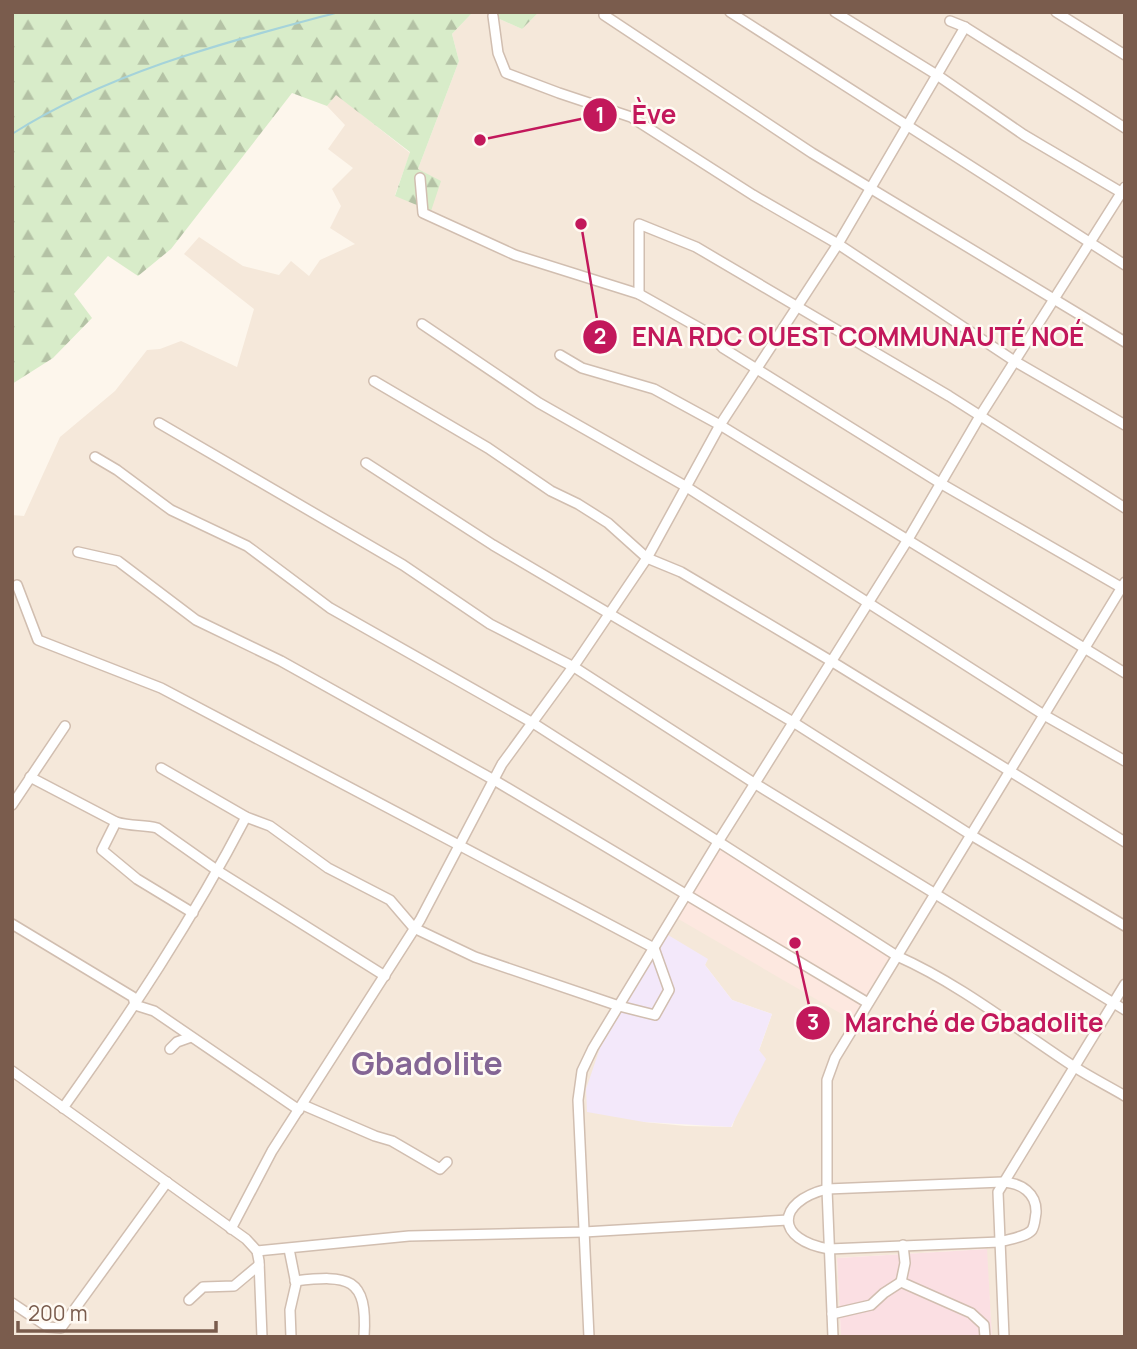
<svg xmlns="http://www.w3.org/2000/svg" width="1137" height="1349" viewBox="0 0 1137 1349" font-family="Manrope,sans-serif">
<defs>
<pattern id="forest-firs" width="22" height="20" patternUnits="userSpaceOnUse" patternTransform="scale(1.75)"><rect width="22" height="20" fill="#d8ecc9"/><path d="M5 1l3.5 6h-7zM16 11l3.5 6h-7z" fill="#b4c2a5"/></pattern>
</defs>
<rect width="100%" height="100%" fill="#fdf6ec"/>
<path fill="#f5e8da" fill-rule="evenodd" d="M473 12H484L522 29 539 12H1125V1337H992L986 1249 837 1258 841 1337H12V515L24 516 60 437 115 391 147 350 160 349 181 341 237 367 254 309 184 254 199 237 243 266 279 275 291 261 309 276 320 260 355 244 330 228 341 206 332 189 353 168 328 149 345 125 327 106 336 94 410 153 395 195 431 210 418 169 459 61 452 34ZM667 935 707 959 705 965 732 1000 772 1014 732 1127 686 1126 644 1122 600 1048Z"/>
<path fill="#fde8e0" d="M719 847 890 955 852 1020 675 917Z"/>
<path fill="#f3e8fa" d="M668 935 708 959 705 965 732 1000 772 1014 759 1050 766 1059 731 1127 644 1122 587 1112 586 1089 600 1048Z"/>
<path fill="#fbdfe3" d="M987 1249 992 1337H841L837 1258Z"/>
<g fill="url(#forest-firs)">
<path d="M12 12H473L452 34 459 61 418 169 441 181 431 211 395 196 410 152 336 95 327 106 292 93 171 249 138 276 108 256 74 294 92 318 53 358 12 384Z"/>
<path d="M484 12H539L522 29Z"/>
</g>
<g fill="none" stroke-linecap="round" stroke-linejoin="round">
<path stroke="#a5d3da" stroke-width="2" d="M12 134C111 71 227 42 339 12"/>
<g stroke="#d1beb0" stroke-width="12">
<g id="minor">
<path d="M730 12 1125 265"/>
<path d="M835 12 937 75 1024 135 1124 194"/>
<path d="M1056 12 1125 55"/>
<path d="M604 15 812 153 1125 342"/>
<path d="M493 16 498 53 506 73 559 93 631 117 753 195 838 244 1016 362 1125 425"/>
<path d="M950 21 965 27 1125 128"/>
<path d="M420 178 423 213 515 255 639 294 710 334 723 348 940 483 1124 589"/>
<path d="M639 294V224L696 247 949 396 1125 508"/>
<path d="M422 324 539 403 685 486 1044 715 1125 761"/>
<path d="M560 355 582 368 654 389 720 425 1125 673"/>
<path d="M374 381 488 448 551 491 578 504 608 523 647 558 681 572 831 661 1125 842"/>
<path d="M159 423 403 565 490 624 574 667 754 783 1125 1010"/>
<path d="M95 457 117 470 171 510 247 546 330 608 533 723 897 956C960 984 1015 1028 1073 1066 1090 1077 1108 1086 1125 1096"/>
<path d="M366 463 493 545 793 722 971 835 1125 926"/>
<path d="M78 552 118 561 196 620 281 661 494 780 868 1003"/>
<path d="M17 585 38 640 161 688 654 948 669 990 655 1015 619 1006 475 957 414 928 390 900 328 868 270 826 246 817 161 768"/>
<path d="M30 777 116 822C133 827 142 824 157 828L218 871 385 976"/>
<path d="M12 805 65 726"/>
<path d="M116 822 102 850 137 879 193 913"/>
<path d="M12 924 133 997 135 1005 154 1011 299 1110"/>
<path d="M170 1049 177 1042 191 1037"/>
<path d="M12 1071 246 1239 257 1251 259 1261 262 1337"/>
<path d="M303 1105 375 1136 392 1141 440 1169 447 1162"/>
<path d="M63 1108C130 1014 193 919 246 817"/>
<path d="M1003 1182C1021 1183 1037 1193 1036 1213 1035 1218 1035 1225 1032 1230 1026 1237 1009 1239 1000 1242L829 1249C775 1240 775 1202 827 1189Z"/>
<path d="M231 1229 272 1151 420 920 502 764 578 660 647 558 720 425 838 244 965 27"/>
<path d="M903 1245 905 1263 901 1282 971 1313 984 1325 985 1337"/>
<path d="M289 1249 296 1284 290 1310 291 1337"/>
<path d="M257 1251 409 1236 584 1232 788 1220"/>
<path d="M295 1281C348 1275 368 1276 364 1337"/>
<path d="M189 1300 203 1287 234 1286 259 1265"/>
<path d="M12 1303 48 1327 61 1328 167 1182"/>
<path d="M832 1314 871 1305 884 1293 901 1282"/>
<path d="M589 1337 578 1100 582 1071 593 1048 718 842 907 541 980 416 1125 187"/>
<path d="M833 1337 827 1189V1080L835 1058 1125 582"/>
<path d="M1004 1337 998 1192 1125 984"/>
</g>
</g>
<use href="#minor" stroke="#fff" stroke-width="9"/>
</g>
<g text-anchor="middle" dominant-baseline="central" stroke-width="5" stroke-linejoin="round" paint-order="stroke">
<g font-size="32" font-weight="bold" fill="#846695" stroke="#fffaf3">
<text x="427" y="1063">Gbadolite</text>
</g>
</g>
<path fill="none" stroke="#c2185b" stroke-width="2.5" d="M480 140L600 115M581 224L600 337M795 943L813 1023"/>
<g fill="#c2185b" stroke="#fffaf3" stroke-width="2.5">
<circle cx="480" cy="140" r="7"/>
<circle cx="581" cy="224" r="7"/>
<circle cx="795" cy="943" r="7"/>
<circle cx="600" cy="115" r="18"/>
<circle cx="600" cy="337" r="18"/>
<circle cx="813" cy="1023" r="18"/>
</g>
<g font-size="21" text-anchor="middle" font-weight="bold" fill="#fff">
<text x="600" y="123">1</text>
<text x="600" y="344">2</text>
<text x="813" y="1030">3</text>
</g>
<g font-size="26" text-anchor="middle" font-weight="bold" fill="#c2185b" stroke="#fffaf3" stroke-width="5" stroke-linejoin="round" paint-order="stroke">
<text x="654" y="124">Ève</text>
<text x="858" y="346">ENA RDC OUEST COMMUNAUTÉ NOÉ</text>
<text x="974" y="1032">Marché de Gbadolite</text>
</g>
<rect width="1137" height="1349" fill="none" stroke="#7a5c4d" stroke-width="28"/>
<path d="M18 1321v10h198v-10" fill="none" stroke="#7a5c4d" stroke-width="3.5"/>
<text x="28" y="1321" font-size="21" fill="#7a5c4d" stroke="#fffaf3" stroke-width="5" paint-order="stroke">200 m</text>
</svg>
